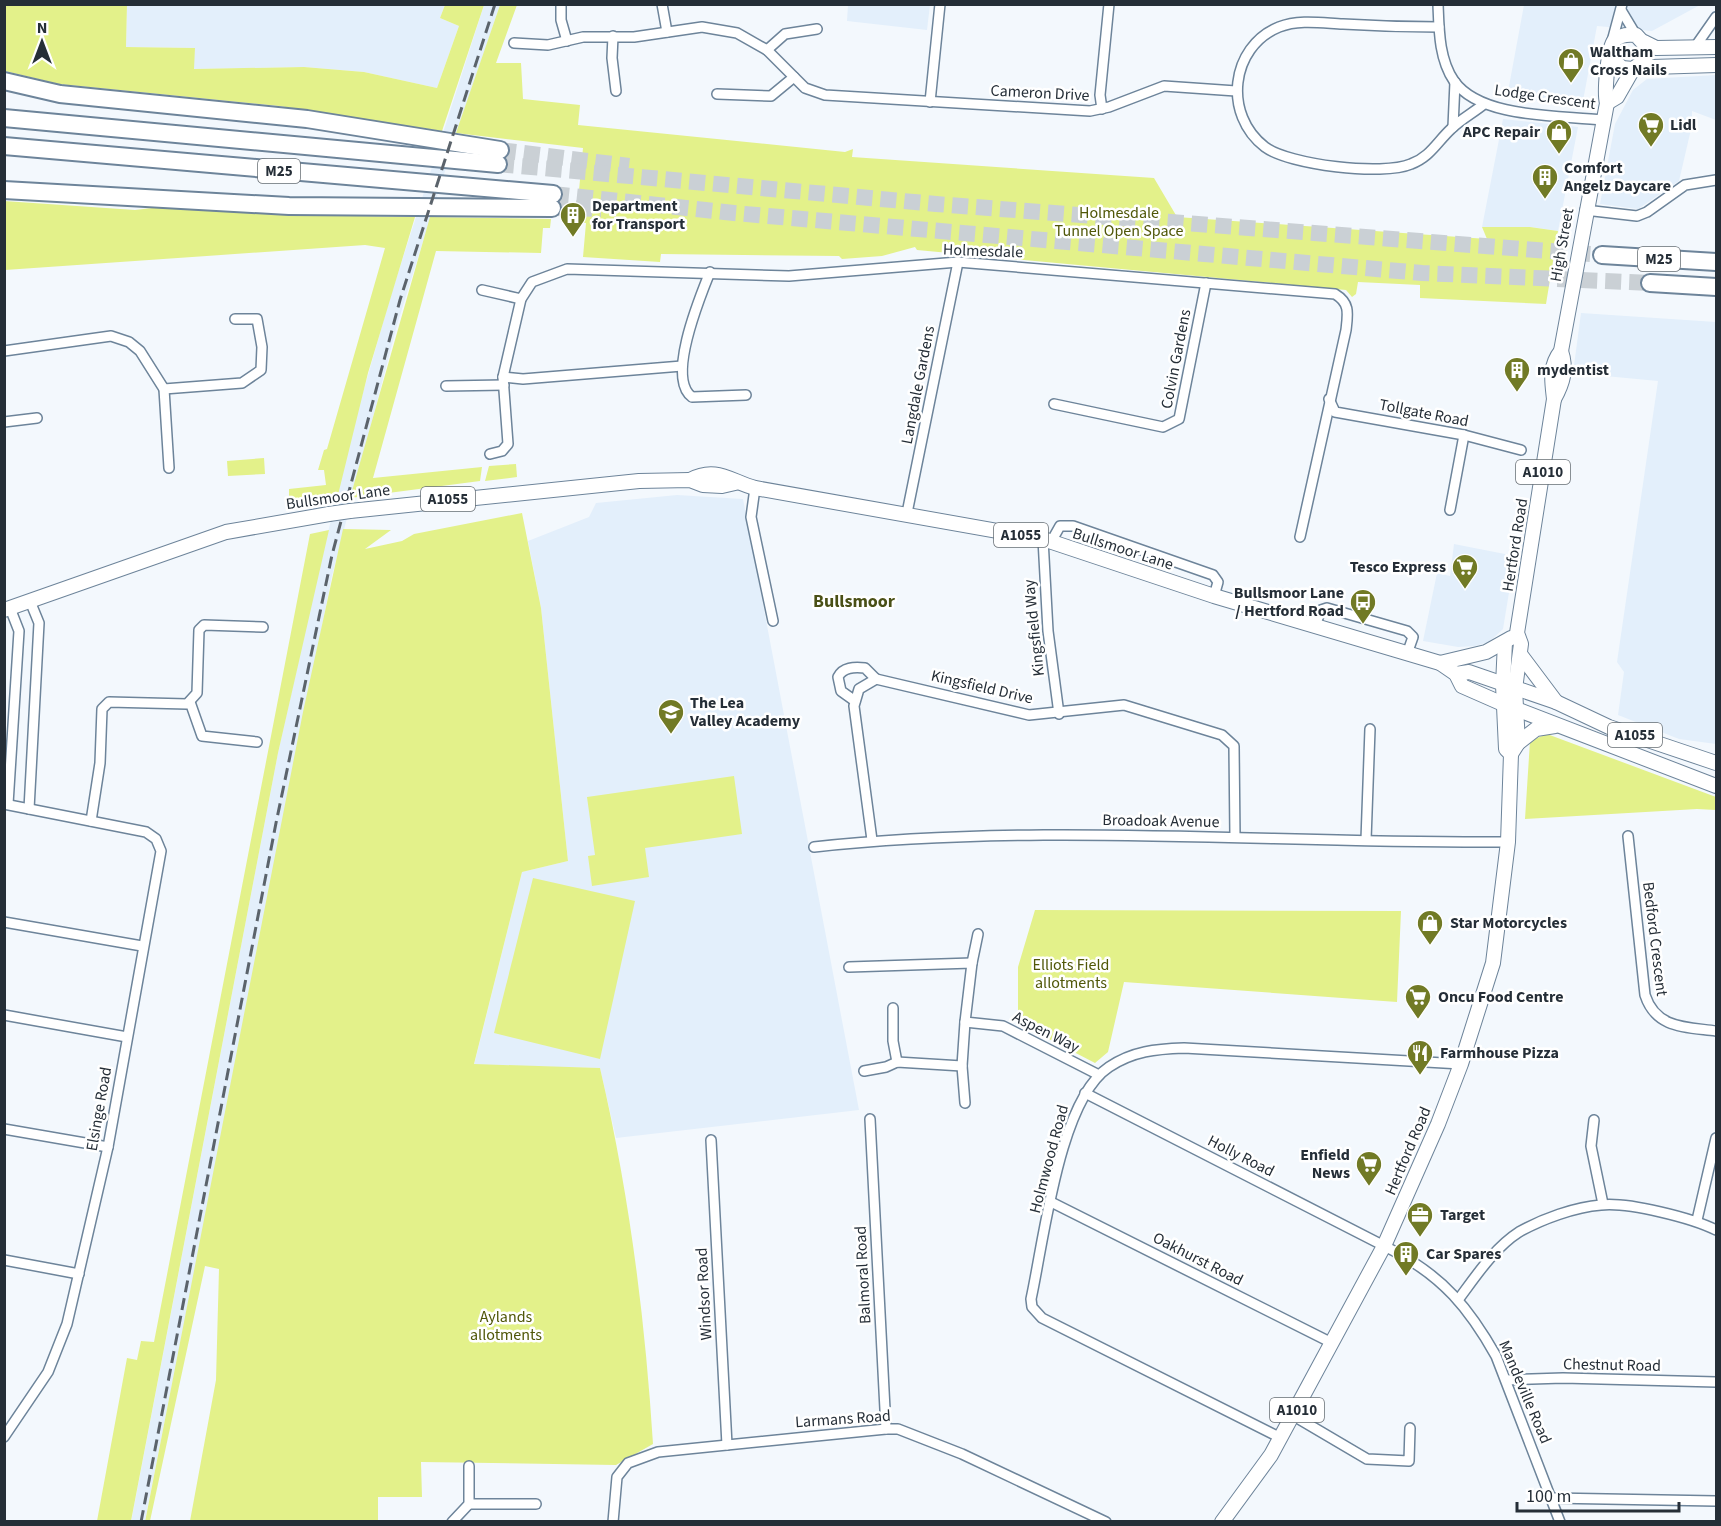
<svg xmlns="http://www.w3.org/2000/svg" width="1721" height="1526" viewBox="0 0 1721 1526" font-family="'Source Sans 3',sans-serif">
<rect width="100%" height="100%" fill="#f3f8fd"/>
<g fill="#e3effb">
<path d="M127 5H445L440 18 459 26 437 88 364 72 304 67 193 69 195 48 126 47Z"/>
<path d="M484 5H500L460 123 397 325 332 576 145 1521 131 1522 278 753 312 600 352 431 390 298Z"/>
<path d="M848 5H930L927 30 847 21Z"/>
<path d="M1524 5H1700L1652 31 1597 26 1582 106 1507 97Z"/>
<path d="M1716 75V120L1692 111V125L1679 181 1638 209 1600 204 1615 124 1633 90 1647 79Z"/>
<path d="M1503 119 1578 127 1558 231 1530 227H1482Z"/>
<path d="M1581 313 1716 322V744L1679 739 1618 715 1624 672 1617 662 1658 381 1573 373Z"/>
<path d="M677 495 743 499 859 1110 616 1138 600 1068 474 1065 522 872 568 861 541 608 528 541 589 517 596 503Z"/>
<path d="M1454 544 1515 556 1503 629 1489 642 1475 646 1458 647 1423 641 1437 573 1450 576Z"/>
</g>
<g fill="#e3f18a">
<path d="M127 4 126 47 195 48 194 69 304 67 364 72 437 88 459 26 440 18 445 5H484L442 131 279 106 59 84 5 71V5Z"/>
<path d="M500 5H517L496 63H521L523 99 580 105 578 125 845 152 853 149 852 157 1154 178 1177 217 1487 239 1482 227H1530L1558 231 1546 304 1420 298V285L1358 282 1356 294 1352 297 1346 290 917 250 915 247 882 256 842 259 839 256 661 254 660 262 583 257 586 223 576 222 583 148 456 133Z"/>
<path d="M4 201 135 210 169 206 301 215 415 217 368 373 337 499 289 506V489L326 485 324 470H318L324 450 327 449 385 248 365 245 5 270Z"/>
<path d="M430 217 551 219 550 228H543L541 253 436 251 373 478 482 467 480 481 350 498Z"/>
<path d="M264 458 265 474 228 476 227 461Z"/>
<path d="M516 464 517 477 485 481 489 466Z"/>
<path d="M522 513 541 608 568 861 522 872 474 1064 600 1068C629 1192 645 1317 653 1444L616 1465 421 1462 422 1497H378V1521H190L216 1380 219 1269 205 1266 150 1521 145 1522 303 712 343 529 391 530 365 549 402 541 414 534Z"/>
<path d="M329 530 278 753 131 1521H97L127 1358 137 1360 141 1341 154 1342 310 534Z"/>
<path d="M1547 734 1716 797V810L1697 809 1525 819 1530 741Z"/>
<path d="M734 776 742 834 645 848 649 877 592 886 588 856 595 855 587 797Z"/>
<path d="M533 878 635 901 600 1059 494 1033Z"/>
<path d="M1035 910 1401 911 1397 1002 1124 982 1108 1052 1095 1063 1018 1023V967Z"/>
</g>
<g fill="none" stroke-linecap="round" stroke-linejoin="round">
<g stroke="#cad0d5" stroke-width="16" stroke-dasharray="16 8" stroke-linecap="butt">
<path d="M500 150 629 166"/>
<path d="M498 164 936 204 1602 255"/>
<path d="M553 194 734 213 1422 273 1650 283"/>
<path d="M552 208 601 209"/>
</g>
<g stroke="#6d849a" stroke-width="12">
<g id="street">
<path d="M561 4V20L567 41"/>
<path d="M662 4 667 32"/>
<path d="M1438 4C1439 30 1439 59 1454 81 1481 119 1560 115 1602 120"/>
<path d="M1621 10 1636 35"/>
<path d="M1439 27C1407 27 1375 26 1343 24 1322 23 1299 19 1279 27 1230 47 1223 115 1265 147 1289 165 1383 176 1411 164 1430 157 1437 142 1451 129 1461 119 1473 113 1484 104"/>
<path d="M613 36 612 58 616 91"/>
<path d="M514 43 548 45 583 37H634L702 27 737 33 767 50 785 34 817 29"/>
<path d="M1611 45 1622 4"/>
<path d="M1695 47 1716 17"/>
<path d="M767 50 805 88 825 95 1090 111 1109 107 1164 86 1236 91"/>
<path d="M717 94 771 96 794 77"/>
<path d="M930 102 940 4"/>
<path d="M1102 109 1100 95 1109 4"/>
<path d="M1453 127 1455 82"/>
<path d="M1585 210 1637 216 1647 212 1685 185 1716 180"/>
<path d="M710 272C700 297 666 378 692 397L746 395"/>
<path d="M482 290 521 299"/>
<path d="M4 351 111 336 129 342 140 351 164 389 169 468"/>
<path d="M503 377 523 379 682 366"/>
<path d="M446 386 504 385"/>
<path d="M164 389 242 383 261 370 262 347 257 319H235"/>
<path d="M1329 399 1335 412 1464 435 1521 450"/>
<path d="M1054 404 1163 427 1179 419 1206 283"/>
<path d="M4 422 37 418"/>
<path d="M490 454 502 451 508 444 503 377 521 299 532 282 567 269 789 276 958 262 1335 294C1350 303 1348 313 1346 330L1300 537"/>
<path d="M755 488 751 517 773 621"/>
<path d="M1450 510 1464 435"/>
<path d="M907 513 958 262"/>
<path d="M1043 539 1048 631 1059 714"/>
<path d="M1051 542 1060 526H1073L1213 575 1218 582 1214 596"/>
<path d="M1315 626 1321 610 1327 608 1407 631 1413 637 1407 654"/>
<path d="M855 701 841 691 838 677C843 667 854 667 865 668L876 679"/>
<path d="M190 702 202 736 257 742"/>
<path d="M4 804 146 832 156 839 161 851 108 1147 67 1324 48 1372 4 1437"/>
<path d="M8 804 19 631 10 608"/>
<path d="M29 809 39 623 30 601"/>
<path d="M91 821 100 763 102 709 109 702 187 704 197 693 199 630 204 625 263 627"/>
<path d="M1628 836 1645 995C1656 1029 1686 1027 1716 1031"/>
<path d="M872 840 854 706 859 689 876 679 1029 715 1124 705 1222 735 1234 746 1235 837"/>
<path d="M1366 840 1370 729"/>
<path d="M814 847C1045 822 1277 844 1508 842"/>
<path d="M4 922 142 946"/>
<path d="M972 963 978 934"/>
<path d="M849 967 972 963 965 1022 1003 1026 1099 1075"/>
<path d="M893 1008V1041L897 1062"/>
<path d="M4 1015 127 1037"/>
<path d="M962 1066 965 1103"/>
<path d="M864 1071 886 1067 897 1062 962 1066 965 1022"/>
<path d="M1085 1093 1394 1251C1443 1277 1469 1308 1496 1356L1560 1522"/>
<path d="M870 1119 886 1429"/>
<path d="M1594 1120 1591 1146 1603 1204"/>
<path d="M4 1129 108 1147"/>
<path d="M711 1140 727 1445"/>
<path d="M1051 1202 1332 1343"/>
<path d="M1697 1220 1716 1138"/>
<path d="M4 1260 79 1274"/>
<path d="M1458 1300C1476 1276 1494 1248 1519 1232 1542 1219 1575 1207 1601 1205 1629 1202 1692 1218 1716 1230"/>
<path d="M1506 1380 1563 1378 1716 1382"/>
<path d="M1294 1416 1367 1459 1409 1461 1410 1428"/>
<path d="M1281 1438 1042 1318 1032 1307 1031 1299C1044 1240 1059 1100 1109 1067 1133 1051 1156 1049 1184 1048L1461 1064"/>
<path d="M1551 1498 1716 1501"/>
<path d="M469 1504H536"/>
<path d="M452 1522 469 1504V1466"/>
<path d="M613 1522 617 1477 628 1463 658 1452 886 1429H898L962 1454 1106 1522"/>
</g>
</g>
<g stroke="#6d849a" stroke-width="16">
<g id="primary">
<path d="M1644 42 1656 48 1716 47"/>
<path d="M1641 63 1652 67 1716 65"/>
<path d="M1607 103 1617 97 1633 69"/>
<path d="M1554 399C1563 383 1567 369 1561 351"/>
<path d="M690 480C716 466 730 481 755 488L1043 539 1214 596 1440 663 1456 674 1462 686 1503 704 1716 786"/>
<path d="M350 511 639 481 690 480 703 485 722 486 735 483"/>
<path d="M4 610 226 532 329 514"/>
<path d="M1520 654 1556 702"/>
<path d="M1440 663 1486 652 1511 638"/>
<path d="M1456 674 1469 672 1556 702 1609 727 1716 763"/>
<path d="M1518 743 1536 729 1555 726"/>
<path d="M1511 754 1518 743 1515 689 1521 644 1517 633 1554 399C1552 381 1549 366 1561 351L1607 103C1604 93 1608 48 1614 41 1620 34 1628 34 1636 35L1646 46 1645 60 1633 69 1622 68 1611 58"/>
<path d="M1222 1522 1271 1455 1384 1246 1438 1124 1461 1064 1493 963 1508 842 1511 754 1506 749 1503 685 1505 642"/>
</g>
</g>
<g stroke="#6d849a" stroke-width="20">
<g id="highway">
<path d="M4 81 60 94 307 119 500 150"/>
<path d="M4 118 498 164"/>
<path d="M4 146 553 194"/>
<path d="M4 190 289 206 552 208"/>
<path d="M1602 255 1716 262"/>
<path d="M1650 283 1716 287"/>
</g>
</g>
<use href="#street" stroke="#fff" stroke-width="9"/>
<use href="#primary" stroke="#fff" stroke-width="14"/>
<use href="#highway" stroke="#fff" stroke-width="16"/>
<path stroke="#5b636b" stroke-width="3" stroke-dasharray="12 6" stroke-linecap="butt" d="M141 1522 276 823 332 555 400 300 495 4"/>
<g stroke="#6d849a" stroke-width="16" stroke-linecap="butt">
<path id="primary-bridge" d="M329 514 350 511"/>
</g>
<use href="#primary-bridge" stroke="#fff" stroke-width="14"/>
</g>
<defs>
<g id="shop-pin" transform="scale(1.35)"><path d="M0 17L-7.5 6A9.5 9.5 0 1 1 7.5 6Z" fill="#717a25" stroke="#fff"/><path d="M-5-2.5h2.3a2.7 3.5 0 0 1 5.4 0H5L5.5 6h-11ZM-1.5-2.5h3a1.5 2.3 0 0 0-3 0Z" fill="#fff"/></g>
<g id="supermarket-pin" transform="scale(1.35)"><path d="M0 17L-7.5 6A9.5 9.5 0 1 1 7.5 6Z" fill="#717a25" stroke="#fff"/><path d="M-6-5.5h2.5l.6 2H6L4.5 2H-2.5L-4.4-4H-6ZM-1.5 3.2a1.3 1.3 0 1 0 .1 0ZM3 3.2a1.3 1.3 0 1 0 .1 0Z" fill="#fff"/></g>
<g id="building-pin" transform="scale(1.35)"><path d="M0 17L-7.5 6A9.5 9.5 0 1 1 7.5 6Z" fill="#717a25" stroke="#fff"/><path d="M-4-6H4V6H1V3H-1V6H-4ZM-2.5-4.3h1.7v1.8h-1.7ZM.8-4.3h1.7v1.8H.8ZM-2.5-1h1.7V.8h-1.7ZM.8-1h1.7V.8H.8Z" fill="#fff"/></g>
<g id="bus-pin" transform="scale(1.35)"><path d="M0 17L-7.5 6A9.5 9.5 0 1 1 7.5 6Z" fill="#717a25" stroke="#fff"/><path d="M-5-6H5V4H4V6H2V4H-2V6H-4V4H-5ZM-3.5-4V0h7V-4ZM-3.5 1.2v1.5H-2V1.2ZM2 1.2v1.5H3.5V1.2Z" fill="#fff"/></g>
<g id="school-pin" transform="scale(1.35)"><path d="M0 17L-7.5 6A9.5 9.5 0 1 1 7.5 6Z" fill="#717a25" stroke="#fff"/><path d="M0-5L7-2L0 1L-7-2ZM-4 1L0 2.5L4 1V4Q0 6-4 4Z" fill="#fff"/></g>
<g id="restaurant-pin" transform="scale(1.35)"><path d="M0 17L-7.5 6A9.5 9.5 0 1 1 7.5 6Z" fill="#717a25" stroke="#fff"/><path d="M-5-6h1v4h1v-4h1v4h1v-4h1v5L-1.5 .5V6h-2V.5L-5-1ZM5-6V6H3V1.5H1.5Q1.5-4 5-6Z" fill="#fff"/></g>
<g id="office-pin" transform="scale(1.35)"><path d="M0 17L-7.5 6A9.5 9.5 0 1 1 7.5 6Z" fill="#717a25" stroke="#fff"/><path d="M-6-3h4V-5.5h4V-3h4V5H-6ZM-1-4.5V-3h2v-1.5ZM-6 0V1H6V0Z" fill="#fff"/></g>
</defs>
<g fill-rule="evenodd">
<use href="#shop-pin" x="1571" y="61"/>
<use href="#supermarket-pin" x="1651" y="125"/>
<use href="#shop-pin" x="1559" y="132"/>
<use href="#building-pin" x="1545" y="177"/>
<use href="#building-pin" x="573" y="215"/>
<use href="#building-pin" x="1517" y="370"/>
<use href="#supermarket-pin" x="1465" y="567"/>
<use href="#bus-pin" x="1363" y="602"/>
<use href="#school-pin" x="671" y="712"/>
<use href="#shop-pin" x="1430" y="923"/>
<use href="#supermarket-pin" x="1418" y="997"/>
<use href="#restaurant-pin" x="1420" y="1053"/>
<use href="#supermarket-pin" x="1369" y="1164"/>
<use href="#office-pin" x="1420" y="1215"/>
<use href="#building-pin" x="1406" y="1254"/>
</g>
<g text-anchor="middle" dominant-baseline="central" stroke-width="5" stroke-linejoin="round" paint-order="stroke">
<g fill="#fff" stroke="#666d73" stroke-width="1.5">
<rect x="258" y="159" width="42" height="24" rx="4.5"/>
<rect x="1638" y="247" width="42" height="24" rx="4.5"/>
<rect x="1516" y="460" width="54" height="24" rx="4.5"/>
<rect x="421" y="487" width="54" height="24" rx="4.5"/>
<rect x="994" y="523" width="54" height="24" rx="4.5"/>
<rect x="1608" y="723" width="54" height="24" rx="4.5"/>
<rect x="1270" y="1398" width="54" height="24" rx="4.5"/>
</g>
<g font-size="15" font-weight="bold" fill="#252e37">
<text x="279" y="171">M25</text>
<text x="1659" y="259">M25</text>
<text x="1543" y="472">A1010</text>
<text x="448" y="499">A1055</text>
<text x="1021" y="535">A1055</text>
<text x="1635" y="735">A1055</text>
<text x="1297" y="1410">A1010</text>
</g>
<g font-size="16" font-weight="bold" fill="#252e37" stroke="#fff" text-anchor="start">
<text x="1590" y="52">Waltham<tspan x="1590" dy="18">Cross Nails</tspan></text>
<text x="1670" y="125">Lidl</text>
<text x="1540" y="132" text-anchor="end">APC Repair</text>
<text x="1564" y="168">Comfort<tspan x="1564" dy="18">Angelz Daycare</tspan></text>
<text x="592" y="206">Department<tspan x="592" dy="18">for Transport</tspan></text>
<text x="1537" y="370">mydentist</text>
<text x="1446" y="567" text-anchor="end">Tesco Express</text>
<text x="1344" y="593" text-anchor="end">Bullsmoor Lane<tspan x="1344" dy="18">/ Hertford Road</tspan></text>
<text x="690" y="703">The Lea<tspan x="690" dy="18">Valley Academy</tspan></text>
<text x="1450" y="923">Star Motorcycles</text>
<text x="1438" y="997">Oncu Food Centre</text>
<text x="1440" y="1053">Farmhouse Pizza</text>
<text x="1350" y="1155" text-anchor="end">Enfield<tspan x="1350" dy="18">News</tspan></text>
<text x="1440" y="1215">Target</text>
<text x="1426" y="1254">Car Spares</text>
</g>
<g font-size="16" fill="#252e37" stroke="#fff">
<text transform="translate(1040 93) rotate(3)">Cameron Drive</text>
<text transform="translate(1545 97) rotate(8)">Lodge Crescent</text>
<text transform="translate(1562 245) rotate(-80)">High Street</text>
<text transform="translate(983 251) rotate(2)">Holmesdale</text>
<text transform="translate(1176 359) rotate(-79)">Colvin Gardens</text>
<text transform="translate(918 385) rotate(-79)">Langdale Gardens</text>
<text transform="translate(1424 413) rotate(11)">Tollgate Road</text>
<text transform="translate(338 497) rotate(-8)">Bullsmoor Lane</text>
<text transform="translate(1515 545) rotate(-81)">Hertford Road</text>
<text transform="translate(1123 549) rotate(18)">Bullsmoor Lane</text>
<text transform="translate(1034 628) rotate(-96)">Kingsfield Way</text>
<text transform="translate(982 687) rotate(13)">Kingsfield Drive</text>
<text transform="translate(1161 821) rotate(1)">Broadoak Avenue</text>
<text transform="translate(1655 939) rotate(83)">Bedford Crescent</text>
<text transform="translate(1046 1032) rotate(27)">Aspen Way</text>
<text transform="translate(99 1109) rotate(-80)">Elsinge Road</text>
<text transform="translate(1408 1151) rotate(-67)">Hertford Road</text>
<text transform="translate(1241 1156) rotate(27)">Holly Road</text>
<text transform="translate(1049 1159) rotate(-75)">Holmwood Road</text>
<text transform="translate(1198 1259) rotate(27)">Oakhurst Road</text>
<text transform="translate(863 1275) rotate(-93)">Balmoral Road</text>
<text transform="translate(704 1294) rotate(-93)">Windsor Road</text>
<text transform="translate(1612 1365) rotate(1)">Chestnut Road</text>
<text transform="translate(1525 1392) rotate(67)">Mandeville Road</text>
<text transform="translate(843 1419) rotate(-4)">Larmans Road</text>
</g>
<g font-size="16" fill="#505708" stroke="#fff">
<text x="1119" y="213">Holmesdale<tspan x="1119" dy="18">Tunnel Open Space</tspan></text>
<text x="1071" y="965">Elliots Field<tspan x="1071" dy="18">allotments</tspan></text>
<text x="506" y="1317">Aylands<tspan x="506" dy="18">allotments</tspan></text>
</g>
<g font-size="18" font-weight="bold" fill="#4a5016" stroke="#fff">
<text x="854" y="601">Bullsmoor</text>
</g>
</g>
<rect width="1721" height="1526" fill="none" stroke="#252e37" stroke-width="12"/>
<g transform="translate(42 42)" stroke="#ffffff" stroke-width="4.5" paint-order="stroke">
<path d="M0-4.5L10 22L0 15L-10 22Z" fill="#252e37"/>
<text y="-9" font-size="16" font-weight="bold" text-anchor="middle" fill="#252e37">N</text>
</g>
<path d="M1517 1502v9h162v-9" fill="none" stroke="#252e37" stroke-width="3"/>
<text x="1526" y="1502" font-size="18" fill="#252e37" stroke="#ffffff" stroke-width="4.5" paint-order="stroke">100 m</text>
</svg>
